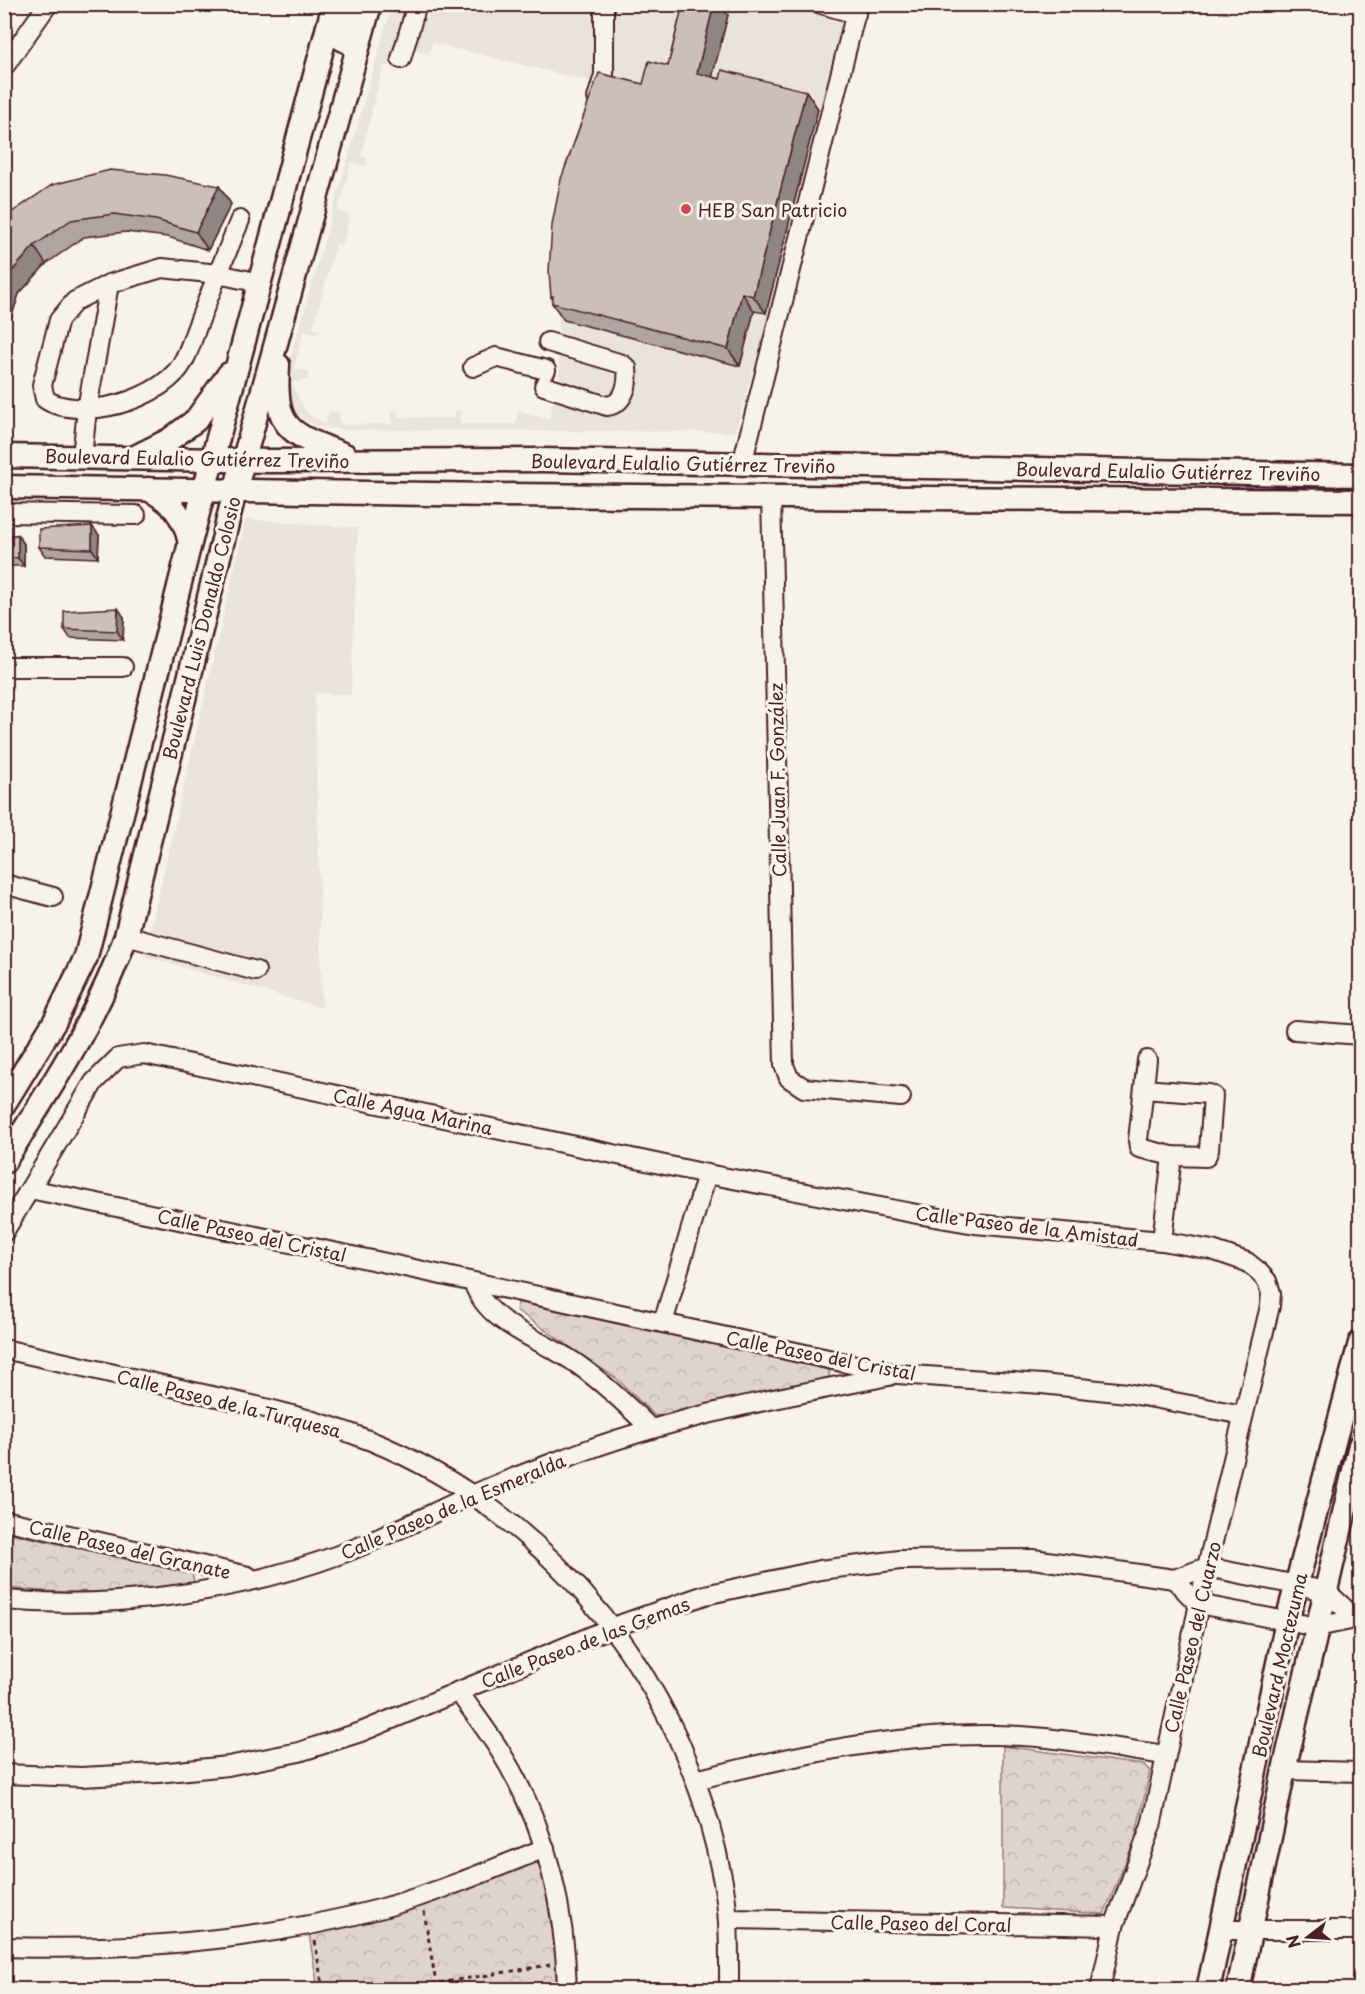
<svg xmlns="http://www.w3.org/2000/svg" width="1365" height="1994" viewBox="0 0 1365 1994" font-family="'Playpen Sans',sans-serif">
<defs>
<pattern id="forest-crowns" width="20" height="18" patternUnits="userSpaceOnUse" patternTransform="scale(1.5)"><rect width="20" height="18" fill="#ded4cc"/><path d="M2 6a3 3 0 1 1 6 0M12 15a3 3 0 1 1 6 0" fill="none" stroke="#c0b6af"/></pattern>
</defs>
<rect width="100%" height="100%" fill="#f7f3e8"/>
<filter id="ink" filterUnits="userSpaceOnUse"><feTurbulence type="fractalNoise" baseFrequency=".0167" numOctaves="2"/><feDisplacementMap in="SourceGraphic" scale="12" xChannelSelector="R" yChannelSelector="G"/><feConvolveMatrix kernelMatrix="1 2 1 2 8 2 1 2 1" color-interpolation-filters="sRGB"/></filter>
<g filter="url(#ink)">
<g fill="#eae3da" fill-rule="evenodd">
<path d="M392 5H859L735 432 344 430 315 426 296 414 289 393 287 377 289 363ZM400 32 417 36 416 50 429 55 432 43 610 86 558 305 559 374 549 418 530 415 518 409 516 424H461L460 410 455 411 454 418 398 417 397 410H392V424L341 425 339 412 329 411 326 424 308 414 294 390 292 382 307 380 309 372 294 368 304 330 318 334 319 331 313 328 336 244 342 245 350 215 338 211 351 162 366 166 368 159 361 156 383 66 389 67Z"/>
<path d="M246 519 358 528 351 695 315 693 322 1008 144 956Z"/>
</g>
<g fill="url(#forest-crowns)" stroke="#947a7c" stroke-width="1.5">
<path d="M518 1302 830 1370 828 1381 757 1393 655 1416 617 1379 516 1310Z"/>
<path d="M5 1532 192 1574 195 1585C139 1594 61 1594 5 1588Z"/>
<path d="M1003 1746 1144 1765 1150 1771 1135 1839 1104 1914 1003 1908Z"/>
<path d="M532 1862 540 1864 556 1924 559 1989H318L309 1934 428 1903Z"/>
</g>
<g fill="none" stroke-linecap="round" stroke-linejoin="round">
<g stroke="#4a1f2b" stroke-width="22">
<g id="minor">
<path d="M821 4 856 14"/>
<path d="M401 59 417 4"/>
<path d="M4 67 48 4"/>
<path d="M597 98 604 75V4"/>
<path d="M240 220C226 254 212 288 199 322 192 338 188 359 176 372 158 392 125 405 98 408 82 409 59 409 45 399L42 385 59 320 75 301 109 284 162 268 218 274 260 283"/>
<path d="M473 367 496 357 546 370"/>
<path d="M544 386 607 406C624 404 629 384 627 368L622 364 548 342"/>
<path d="M82 457 87 409 109 284"/>
<path d="M742 464 858 4"/>
<path d="M771 495 784 1065 789 1078 804 1088 901 1097"/>
<path d="M4 513 136 515"/>
<path d="M4 667H123"/>
<path d="M4 884 53 897"/>
<path d="M126 936 256 971"/>
<path d="M1295 1030 1360 1035"/>
<path d="M1144 1089 1209 1094 1213 1096 1209 1150 1206 1157 1172 1156 1139 1148 1138 1140 1147 1060"/>
<path d="M30 1189 391 1264 897 1374 1042 1384 1127 1393 1243 1415"/>
<path d="M4 1232 94 1082 118 1058 144 1054 707 1174 917 1214 975 1224 1162 1241 1212 1250 1247 1262 1257 1270 1267 1281 1271 1293 1270 1306 1207 1567 1151 1826 1114 1926 1100 1990"/>
<path d="M1162 1241 1172 1156"/>
<path d="M473 1282C488 1326 542 1339 577 1364 604 1383 627 1405 650 1428"/>
<path d="M663 1323 707 1174"/>
<path d="M4 1349C68 1364 131 1378 194 1392 254 1405 314 1418 371 1441 553 1515 686 1684 722 1877 730 1914 729 1952 729 1990"/>
<path d="M4 1520 248 1576"/>
<path d="M1174 1579 1198 1604 1317 1627 1360 1618"/>
<path d="M4 1600C114 1610 238 1592 341 1554 386 1537 428 1515 472 1495 508 1479 547 1465 584 1451 684 1415 786 1396 889 1376"/>
<path d="M458 1691C472 1711 487 1730 500 1751 545 1823 565 1906 567 1990"/>
<path d="M1284 1770 1360 1772"/>
<path d="M4 1774 81 1777 158 1773 228 1766 299 1752 361 1732 613 1627 705 1595 820 1570 900 1560 1033 1559 1174 1579 1207 1567 1326 1591 1354 1617"/>
<path d="M696 1780C795 1755 894 1733 997 1735 1054 1736 1109 1747 1165 1755"/>
<path d="M728 1919 1114 1926"/>
<path d="M1221 1930H1360"/>
<path d="M4 1947C131 1951 260 1941 383 1908 438 1892 491 1870 545 1848"/>
</g>
</g>
<g stroke="#4a1f2b" stroke-width="27">
<g id="major">
<path d="M350 4 342 39 358 47"/>
<path d="M278 365C274 431 289 433 345 455"/>
<path d="M4 456 270 461 541 460 1360 475"/>
<path d="M135 457 169 440 196 420 229 374"/>
<path d="M4 487 493 495 1360 501"/>
<path d="M148 489C173 502 184 516 190 543"/>
<path d="M4 1104 55 1021 86 957 190 543 334 4"/>
<path d="M4 1162C49 1090 98 1017 126 936L235 491 370 4"/>
<path d="M1208 1990 1287 1621 1360 1343"/>
<path d="M1238 1990 1284 1770 1360 1445"/>
</g>
</g>
<g stroke="#4a1f2b" stroke-width="3" stroke-dasharray="4.5 4.5" stroke-linecap="butt">
<path d="M424 1911 437 1990"/>
<path d="M315 1941 323 1990"/>
<path d="M395 1990 550 1965"/>
</g>
<use href="#minor" stroke="#f7f3e8" stroke-width="18"/>
<use href="#major" stroke="#f7f3e8" stroke-width="22"/>
</g>
<g fill="#afa49f" stroke="#4a1f2b" stroke-width="1.5">
<path d="M683 4H720L728 15 712 77 720 79 806 91 818 109 766 313 754 311 740 366 564 320 552 303 553 299 551 297 643 84 668 66Z"/>
<path d="M219 186 231 204 208 250 168 237 126 232 84 237 46 264 19 294 6 333 4 217Z"/>
<path d="M4 535H18L24 544V566H4Z"/>
<path d="M99 535 98 558 45 556 39 547Z"/>
<path d="M124 617 123 640 70 638 64 629Z"/>
</g>
<g fill="#8f8682" stroke="#4a1f2b" stroke-width="1.5">
<path d="M714 4H720L728 15 709 90 697 73Z"/>
<path d="M806 91 818 109 766 313 753 296Z"/>
<path d="M219 186 231 204 208 250 196 232Z"/>
<path d="M34 246 46 264 19 294 6 333 4 341V284L7 277Z"/>
<path d="M742 293 754 311 740 366 728 349Z"/>
<path d="M92 526 99 535 98 558 92 549Z"/>
<path d="M18 535 24 544V566L18 558Z"/>
<path d="M118 608 124 617 123 640 117 631Z"/>
</g>
<g fill="#ccbfb9" stroke="#4a1f2b" stroke-width="1.5">
<path d="M683 4H714L697 73 720 79 722 70 806 91 753 296 742 293 728 349 552 303 553 296 551 297 549 272 552 225 561 179 599 73 643 84 649 61 668 66Z"/>
<path d="M110 170 165 175 219 186 196 232 156 220 114 214 71 220 34 246 7 277 4 284 5 217 52 185Z"/>
<path d="M92 526V549L39 547V529Z"/>
<path d="M4 535H18V558L4 557Z"/>
<path d="M118 608 117 631 64 629V611Z"/>
</g>
</g>
<circle fill="#d1495b" stroke="#f7f3e8" stroke-width="2" cx="686" cy="209" r="6"/>
<g text-anchor="middle" dominant-baseline="central" stroke-width="6" stroke-linejoin="round" paint-order="stroke">
<g font-size="18" fill="#4a1f2b" stroke="#f7f3e8" text-anchor="start">
<text x="698" y="209">HEB San Patricio</text>
</g>
<g font-size="18" fill="#4a1f2b" stroke="#f7f3e8">
<text transform="translate(197 458) rotate(1)">Boulevard Eulalio Gutiérrez Treviño</text>
<text transform="translate(683 463) rotate(1)">Boulevard Eulalio Gutiérrez Treviño</text>
<text transform="translate(1168 471) rotate(1)">Boulevard Eulalio Gutiérrez Treviño</text>
<text transform="translate(201 628) rotate(-76)">Boulevard Luis Donaldo Colosio</text>
<text transform="translate(777 780) rotate(-91)">Calle Juan F. González</text>
<text transform="translate(413 1111) rotate(12)">Calle Agua Marina</text>
<text transform="translate(1027 1226) rotate(7)">Calle Paseo de la Amistad</text>
<text transform="translate(252 1235) rotate(12)">Calle Paseo del Cristal</text>
<text transform="translate(821 1355) rotate(11)">Calle Paseo del Cristal</text>
<text transform="translate(229 1403) rotate(14)">Calle Paseo de la Turquesa</text>
<text transform="translate(453 1506) rotate(-23)">Calle Paseo de la Esmeralda</text>
<text transform="translate(130 1549) rotate(13)">Calle Paseo del Granate</text>
<text transform="translate(1192 1637) rotate(-77)">Calle Paseo del Cuarzo</text>
<text transform="translate(585 1642) rotate(-21)">Calle Paseo de las Gemas</text>
<text transform="translate(1279 1665) rotate(-77)">Boulevard Moctezuma</text>
<text transform="translate(921 1923) rotate(1)">Calle Paseo del Coral</text>
</g>
</g>
<rect width="1365" height="1994" fill="none" stroke="#f7f3e8" stroke-width="24"/>
<rect x="12" y="12" width="1341" height="1970" fill="none" stroke="#4a1f2b" stroke-width="2" filter="url(#ink)"/>
<g transform="translate(1308 1937) rotate(253)" stroke="#f7f3e8" stroke-width="4.5" paint-order="stroke">
<path d="M0-4.5L10 22L0 15L-10 22Z" fill="#4a1f2b"/>
<text y="-9" font-size="16" font-weight="bold" text-anchor="middle" fill="#4a1f2b">N</text>
</g>
</svg>
